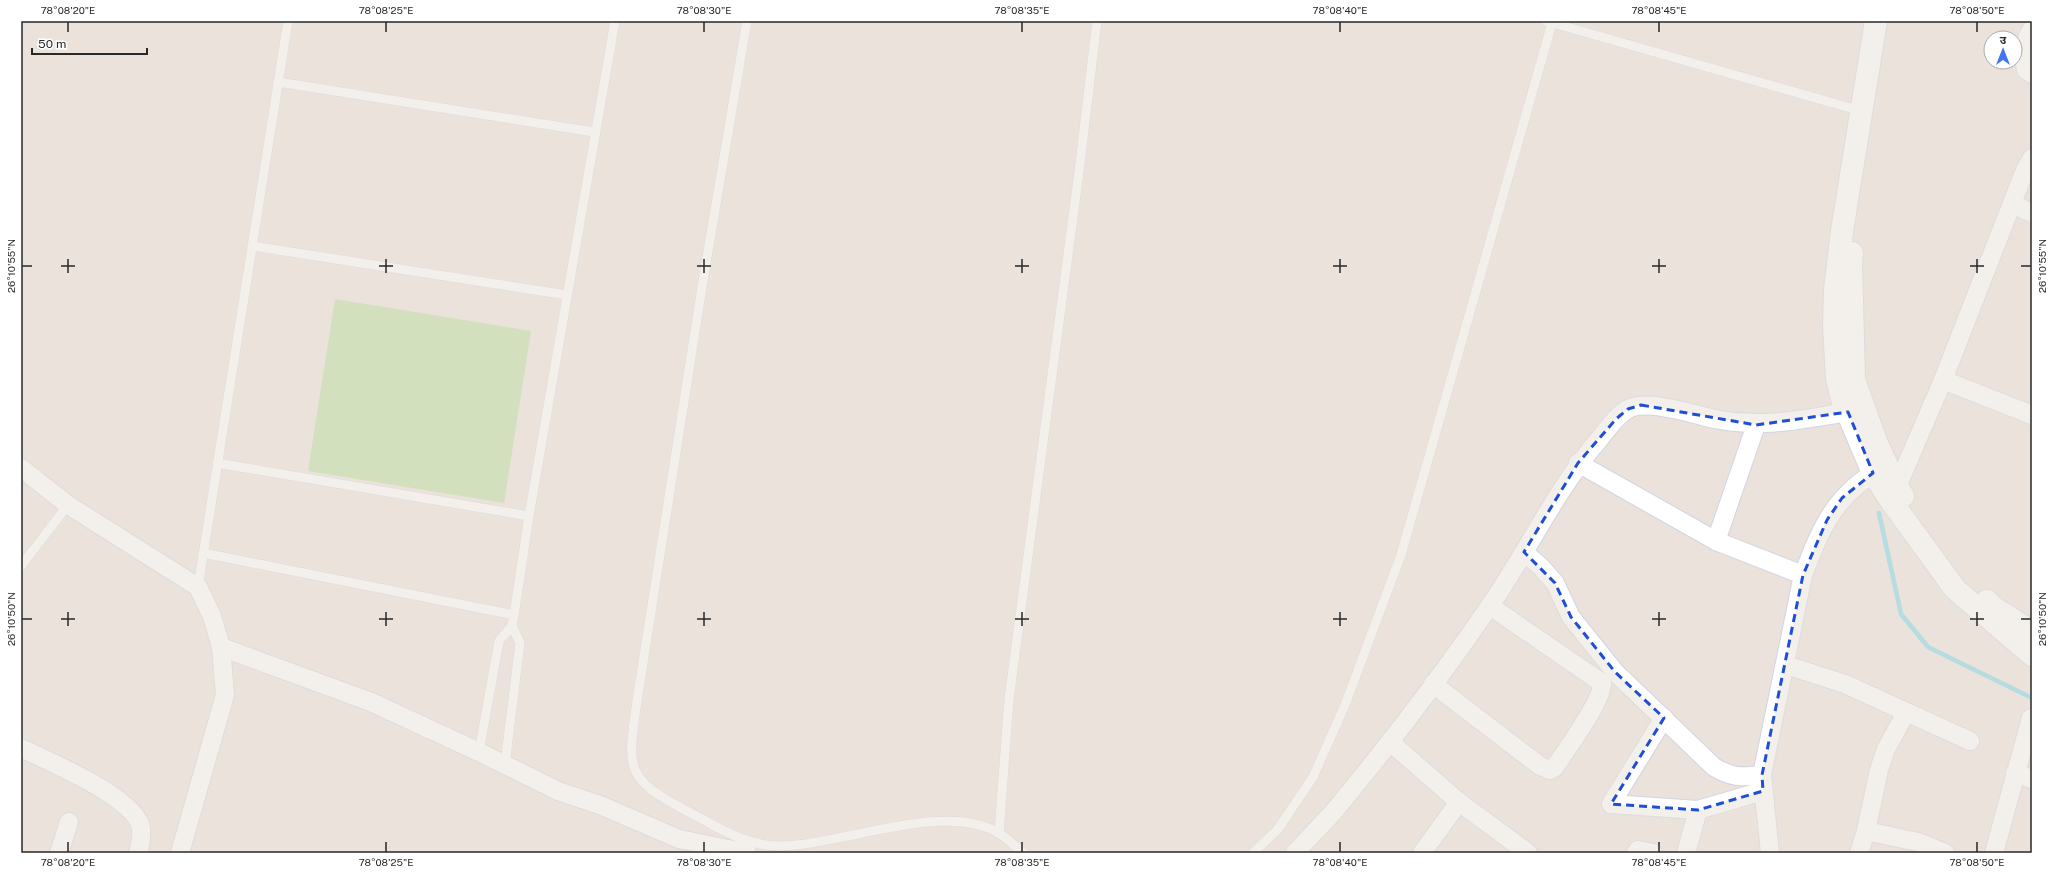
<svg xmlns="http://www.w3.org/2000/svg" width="2053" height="874" viewBox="0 0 2053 874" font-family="'Public Sans','Noto Sans Devanagari',sans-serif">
<rect width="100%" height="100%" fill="#eae2db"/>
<path fill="#b8de9a" d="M335 299 531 331 504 503 308 471Z"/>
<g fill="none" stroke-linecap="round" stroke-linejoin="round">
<path stroke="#73d4e8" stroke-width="4.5" d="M1879 513 1901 614 1928 647 2032 698"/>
<g stroke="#d0d5e1" stroke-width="10">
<g id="service">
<path d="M747 21 702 287 637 701C628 766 623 778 685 810 714 825 743 845 777 846 839 847 946 799 1000 834 1008 839 1016 847 1023 853"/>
<path d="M1546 21 1861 111"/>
<path d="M278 82 594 132"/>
<path d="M252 246 567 295"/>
<path d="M217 463 529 516"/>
<path d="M203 553 514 615"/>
<path d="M21 566 68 505"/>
<path d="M198 587 288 21"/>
<path d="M479 752 499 641 512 626 514 615 529 516 615 21"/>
<path d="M505 764 520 643 512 626"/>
<path d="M999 833 1009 699 1079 172 1097 21"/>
<path d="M1253 853 1278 829 1313 777 1345 705 1401 555 1552 23"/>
</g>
</g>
<g stroke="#d0d5e1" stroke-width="20">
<g id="minor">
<path d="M2032 29C2022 45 2023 52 2026 70L2032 74"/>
<path d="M2012 204 2032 213"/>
<path d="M1943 380 2032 415"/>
<path d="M1578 463 1716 541 1803 575"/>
<path d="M21 468 68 505 198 587 212 616 221 647 225 695 180 853"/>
<path d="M1897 487 1943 380 2025 170 2032 158"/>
<path d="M1716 541 1756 425"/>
<path d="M1524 552 1541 567 1555 583 1571 617 1615 672 1714 767C1733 778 1740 777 1762 775"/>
<path d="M221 647 371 702 479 752 558 791 600 805 679 839 747 853"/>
<path d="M1786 665 1845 684 1970 741"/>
<path d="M1433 684 1540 766 1550 770 1554 768C1565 752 1603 700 1602 683L1490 606"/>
<path d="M1906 713 1886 749 1879 770 1866 831 1918 842 1945 853"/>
<path d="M1664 718 1611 804 1698 810 1763 791"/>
<path d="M1390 742 1459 802 1528 853"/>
<path d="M21 748C47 761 138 798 141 829 142 836 140 846 138 853"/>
<path d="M2015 773 2032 779"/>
<path d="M59 853 69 822"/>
<path d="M1295 853C1308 838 1322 825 1335 810 1389 745 1441 677 1489 607 1529 550 1555 490 1601 437 1609 427 1617 415 1628 409 1649 398 1697 416 1720 420 1766 428 1803 419 1848 412"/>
<path d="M1422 853 1459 802"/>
<path d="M1636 853 1638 850 1653 853"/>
<path d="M1686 853 1698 810"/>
<path d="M1770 853 1762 775 1803 575C1822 525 1836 493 1885 466"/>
<path d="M1859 853 1866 831"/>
<path d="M1994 853 2031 718"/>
</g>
</g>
<g stroke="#d0d5e1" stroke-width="24">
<g id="tertiary">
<path d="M1876 21 1842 231 1835 290 1834 324 1837 379 1843 402 1873 473 1891 501 1955 589 2032 655"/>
<path d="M1852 253 1851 263 1854 380 1877 444 1897 487 1903 496"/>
<path d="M1987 601 1993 607 2032 632"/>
</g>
</g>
<use href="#service" stroke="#fff" stroke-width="9"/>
<use href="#minor" stroke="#fff" stroke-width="18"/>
<use href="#tertiary" stroke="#fff" stroke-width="22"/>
</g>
<path d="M0 0H2053V874H0ZM1641 405 1756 425 1848 412 1873 473 1842 498 1827 520 1803 575 1762 775 1763 791 1698 810 1611 804 1664 718 1615 672 1571 617 1555 583 1524 552 1578 463 1616 419 1628 409Z" fill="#eae2db" fill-opacity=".55" fill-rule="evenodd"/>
<path fill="none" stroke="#1d4ed8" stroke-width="3" stroke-dasharray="8 5" stroke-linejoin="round" d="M1641 405 1756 425 1848 412 1873 473 1842 498 1827 520 1803 575 1762 775 1763 791 1698 810 1611 804 1664 718 1615 672 1571 617 1555 583 1524 552 1578 463 1616 419 1628 409Z"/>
<path fill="none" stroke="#292929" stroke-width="1.5" d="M68 22V32M386 22V32M704 22V32M1022 22V32M1340 22V32M1659 22V32M1977 22V32M68 259V273M386 259V273M704 259V273M1022 259V273M1340 259V273M1659 259V273M1977 259V273M22 266H32M61 266H75M379 266H393M697 266H711M1015 266H1029M1333 266H1347M1652 266H1666M1970 266H1984M2021 266H2031M68 612V626M386 612V626M704 612V626M1022 612V626M1340 612V626M1659 612V626M1977 612V626M22 619H32M61 619H75M379 619H393M697 619H711M1015 619H1029M1333 619H1347M1652 619H1666M1970 619H1984M2021 619H2031M68 842V852M386 842V852M704 842V852M1022 842V852M1340 842V852M1659 842V852M1977 842V852"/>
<rect width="2053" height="874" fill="none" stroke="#ffffff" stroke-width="44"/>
<g transform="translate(2003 50)"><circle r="19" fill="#ffffff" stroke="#a9a9a9"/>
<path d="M0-3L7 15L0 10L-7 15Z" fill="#4273f0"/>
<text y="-6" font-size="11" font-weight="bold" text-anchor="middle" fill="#292929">उ</text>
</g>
<path d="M32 48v6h115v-6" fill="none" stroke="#292929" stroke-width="2"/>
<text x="38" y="48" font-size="12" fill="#292929" stroke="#ffffff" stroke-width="3" paint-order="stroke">50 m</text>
<rect x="22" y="22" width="2009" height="830" fill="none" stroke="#292929" stroke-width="1.5"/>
<g font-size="10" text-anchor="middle" fill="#292929">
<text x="68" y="14">78°08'20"E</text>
<text x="386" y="14">78°08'25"E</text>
<text x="704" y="14">78°08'30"E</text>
<text x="1022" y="14">78°08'35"E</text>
<text x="1340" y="14">78°08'40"E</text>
<text x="1659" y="14">78°08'45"E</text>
<text x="1977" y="14">78°08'50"E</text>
<text transform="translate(11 266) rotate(-90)" y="4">26°10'55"N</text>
<text transform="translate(2042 266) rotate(-90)" y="4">26°10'55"N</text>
<text transform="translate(11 619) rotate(-90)" y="4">26°10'50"N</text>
<text transform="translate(2042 619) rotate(-90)" y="4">26°10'50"N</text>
<text x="68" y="866">78°08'20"E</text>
<text x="386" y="866">78°08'25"E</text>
<text x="704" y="866">78°08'30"E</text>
<text x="1022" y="866">78°08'35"E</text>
<text x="1340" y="866">78°08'40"E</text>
<text x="1659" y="866">78°08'45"E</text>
<text x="1977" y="866">78°08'50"E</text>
</g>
</svg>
